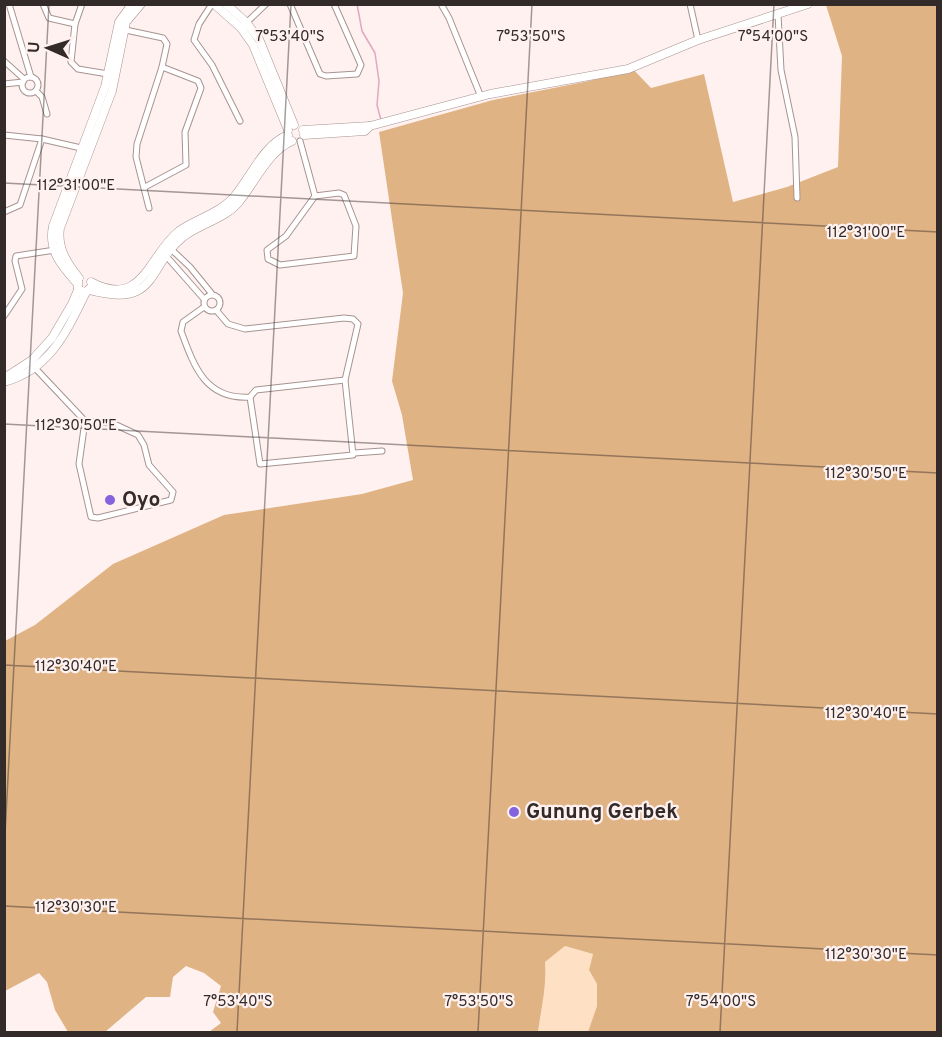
<svg xmlns="http://www.w3.org/2000/svg" width="942" height="1037" viewBox="0 0 942 1037" font-family="Overpass,sans-serif">
<rect width="100%" height="100%" fill="#fef1ef"/>
<path fill="#fee1c4" d="M565 946 593 954 589 970 597 984V1007L588 1032H538C541 1009 547 986 545 962Z"/>
<path fill="#e0b384" d="M826 5H937V1032H588L597 1006V984L589 970 593 954 565 946 545 962C547 986 541 1009 538 1032H209L221 1023 213 1012 221 986 204 973 186 966 173 977 170 997H146L105 1032H68L55 1010 47 982 39 973 5 991V641L35 625 113 564 224 515 362 494 413 480 402 415 392 381 403 293 379 132 493 100 589 81 632 68 651 88 704 74 733 202 787 187 838 167 842 56Z"/>
<g fill="none" stroke-linecap="round" stroke-linejoin="round">
<path stroke="#e4a6c2" stroke-width="1.5" d="M357 4 362 31 375 53 379 81 377 105 381 120"/>
<g stroke="#a79491" stroke-width="7">
<g id="street">
<path d="M9 4 31 77"/>
<path d="M43 4 49 18 75 24"/>
<path d="M82 4 75 24 71 62 78 69 108 74"/>
<path d="M212 4 199 24 194 40 212 65 240 121"/>
<path d="M290 4 320 74 326 76 357 74 361 65 334 4"/>
<path d="M441 4 449 18 481 97"/>
<path d="M690 4 698 40"/>
<path d="M778 14 781 70 795 137 797 198"/>
<path d="M244 25 266 4"/>
<path d="M121 29 163 38 167 44 162 67 137 144 136 157 149 208"/>
<path d="M4 61 24 79"/>
<circle cx="30" cy="85" r="8"/>
<path d="M4 84 23 82"/>
<path d="M36 91 42 97 47 114"/>
<path d="M4 135 42 139 81 148"/>
<path d="M300 141 315 196"/>
<path d="M145 187 186 165 185 132 201 88 198 81 162 67"/>
<path d="M339 193 344 195 356 226 354 256 280 265 268 259 267 250 286 236 315 196Z"/>
<path d="M4 212 20 205 42 139"/>
<path d="M172 250 190 267 212 294"/>
<path d="M167 257 204 299"/>
<circle cx="212" cy="303" r="8"/>
<path d="M204 307 183 322 181 331C194 366 205 400 250 397L256 390 345 380"/>
<path d="M216 310 228 324 245 329 344 318 353 319 358 324 345 380 353 455 260 464 250 397"/>
<path d="M4 316 22 289 15 261 16 256 55 250"/>
<path d="M35 368 85 421 112 423 138 435 144 445 149 465 173 492 171 500 98 518 91 517 79 464 85 421"/>
<path d="M354 453 382 451"/>
</g>
</g>
<g stroke="#a79491" stroke-width="9">
<g id="secondary">
<path d="M214 4 241 28 253 45 288 130"/>
<path d="M226 4 246 22 259 39 294 125"/>
<path d="M303 130 370 126 490 94 628 69 698 40 808 4"/>
<path d="M304 135 365 131 370 126"/>
<path d="M79 278C67 263 57 248 60 228L112 91 126 22 141 4"/>
<path d="M76 282C61 265 48 250 53 226L105 87 119 22 132 4"/>
<path d="M91 282C143 310 149 254 179 231 196 219 220 213 234 197 251 177 263 145 288 135"/>
<path d="M78 290 86 292 91 287"/>
<path d="M89 290C159 309 146 267 183 237 200 224 224 219 238 203 255 183 268 151 292 141"/>
<path d="M4 378 32 360 52 338 72 304 78 290V280"/>
<path d="M4 382C50 370 67 331 86 292"/>
</g>
</g>
<use href="#street" stroke="#fff" stroke-width="5"/>
<use href="#secondary" stroke="#fff" stroke-width="8"/>
</g>
<path fill="none" stroke="#332b2a" stroke-width="1.5" stroke-opacity="0.45" d="M4 183 938 232M4 424 938 473M4 665 938 714M4 853 49 4M4 906 938 955M237 1032 291 4M478 1032 532 4M720 1032 774 4"/>
<g fill="#8463de" stroke="#fef1ef" stroke-width="2">
<circle cx="110" cy="500" r="6"/>
<circle cx="514" cy="812" r="6"/>
</g>
<g text-anchor="middle" dominant-baseline="central" stroke-width="4.5" stroke-linejoin="round" paint-order="stroke">
<g font-size="21" font-weight="bold" fill="#332b2a" stroke="#fef1ef" text-anchor="start">
<text x="122" y="500">Oyo</text>
<text x="526" y="812">Gunung Gerbek</text>
</g>
</g>
<g font-size="15" text-anchor="middle" fill="#332b2a" stroke="#fef1ef" stroke-width="4.5" stroke-linejoin="round" paint-order="stroke">
<text x="290" y="41">7°53'40"S</text>
<text x="531" y="41">7°53'50"S</text>
<text x="773" y="41">7°54'00"S</text>
<text x="76" y="190">112°31'00"E</text>
<text x="866" y="237">112°31'00"E</text>
<text x="76" y="430">112°30'50"E</text>
<text x="866" y="478">112°30'50"E</text>
<text x="76" y="671">112°30'40"E</text>
<text x="866" y="718">112°30'40"E</text>
<text x="76" y="912">112°30'30"E</text>
<text x="866" y="959">112°30'30"E</text>
<text x="238" y="1006">7°53'40"S</text>
<text x="479" y="1006">7°53'50"S</text>
<text x="721" y="1006">7°54'00"S</text>
</g>
<rect width="942" height="1037" fill="none" stroke="#332b2a" stroke-width="12"/>
<g transform="translate(48 48) rotate(273)" stroke="#fef1ef" stroke-width="4.5" paint-order="stroke">
<path d="M0-4.5L10 22L0 15L-10 22Z" fill="#332b2a"/>
<text y="-9" font-size="16" font-weight="bold" text-anchor="middle" fill="#332b2a">U</text>
</g>
</svg>
